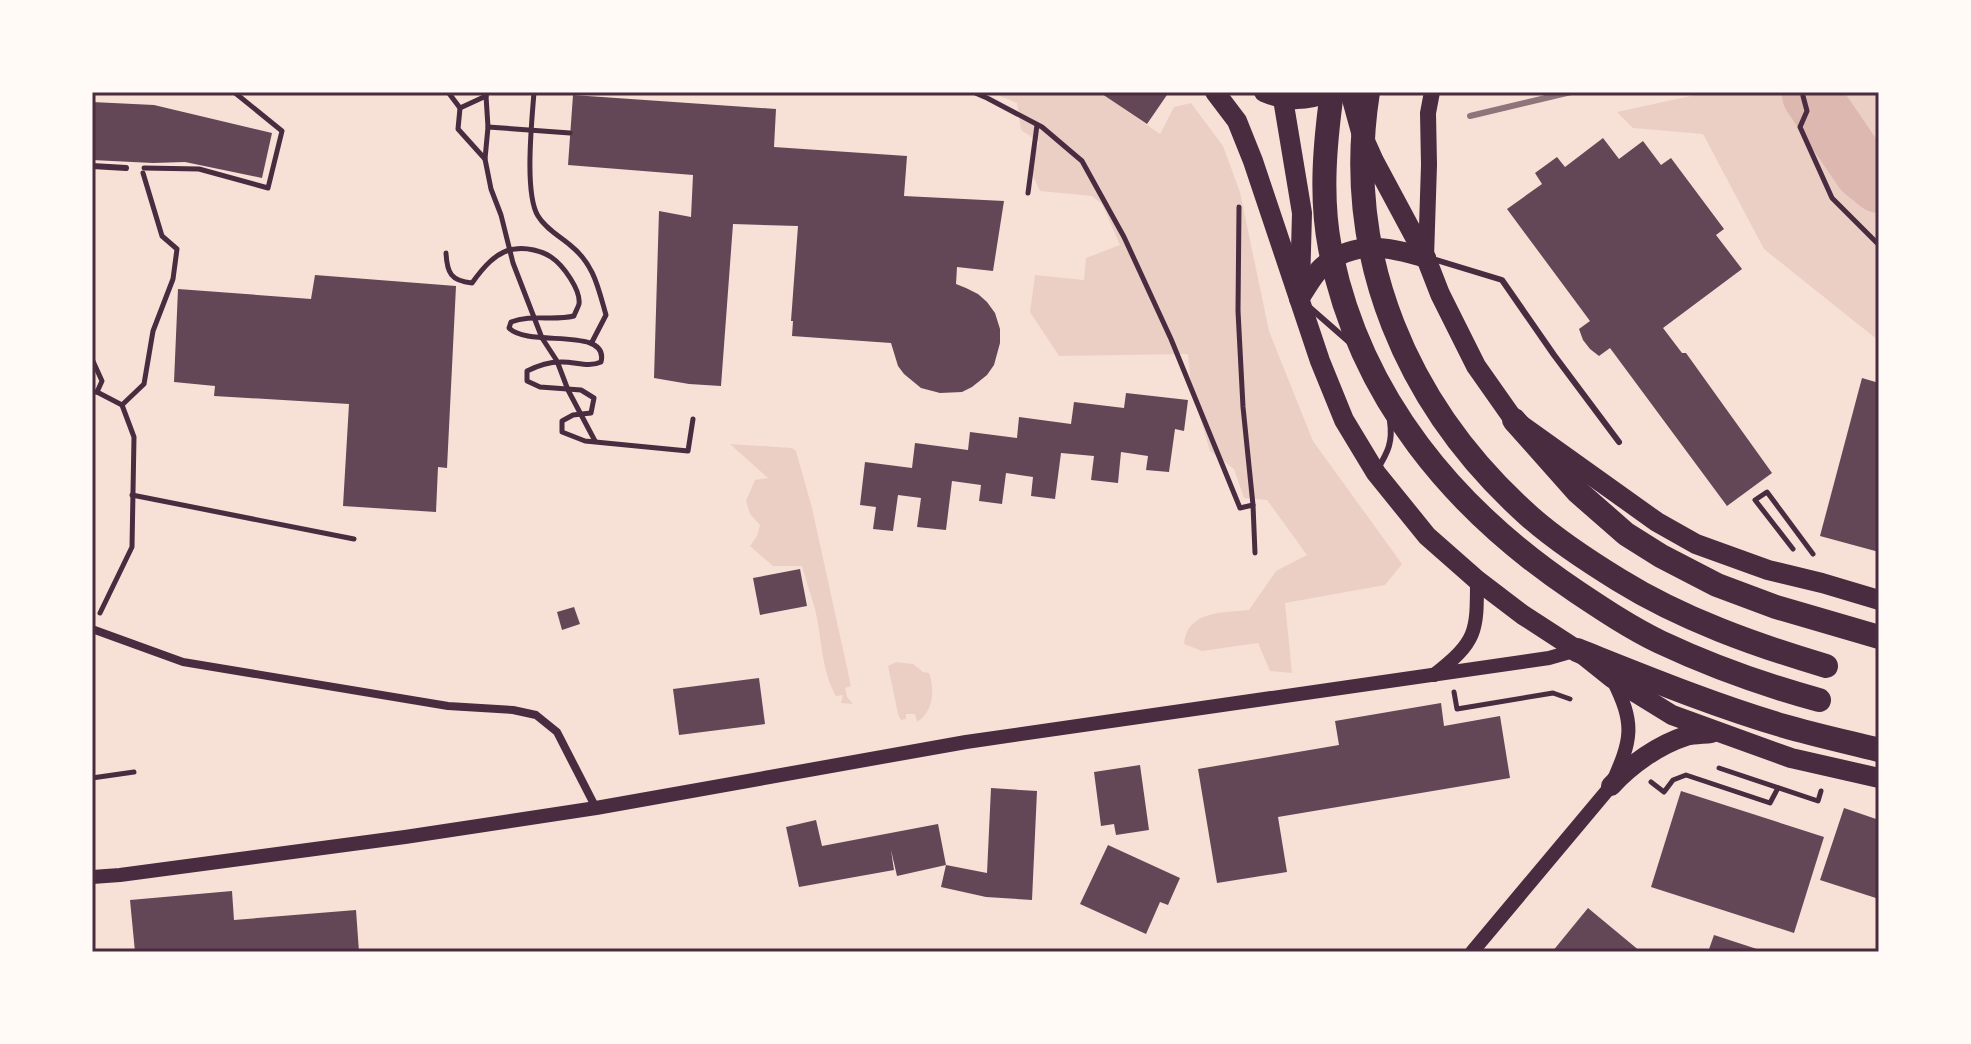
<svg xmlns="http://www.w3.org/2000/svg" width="1971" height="1044" viewBox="0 0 1971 1044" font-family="'Public Sans',sans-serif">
<rect width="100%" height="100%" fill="#f7e1d7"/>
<g fill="#ebcfc5">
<path d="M990 92H1099L1160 134 1174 107 1191 103 1223 146 1240 192 1269 331 1313 441 1402 564 1385 585 1285 603 1292 673 1270 671 1258 643 1202 651 1184 644C1187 610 1223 613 1249 610L1276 571 1307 555 1267 500 1244 498 1234 469 1210 451 1191 387 1188 354 1059 356 1030 312 1035 275 1084 280 1086 258 1120 245 1102 204 1092 196 1040 191 1029 168 1039 142 1021 130 1017 103Z"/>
<path d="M1709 92H1879V339L1874 337 1764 249 1703 134 1633 128 1617 112Z"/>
<path d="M730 444 792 448 796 451 812 508 851 686 845 688 847 697 853 704 841 703 843 695 836 696C821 670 822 638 815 609 811 595 806 581 802 566H773L750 546 757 536 760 525 750 514 746 501 755 480 768 478Z"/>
<path d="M896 662 913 664 923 672 929 673C935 690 934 711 917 722L915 714H906V719L901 720 898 714 888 666Z"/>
</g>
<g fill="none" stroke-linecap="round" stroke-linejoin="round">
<path stroke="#dcb8b0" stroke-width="58" d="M1811 95 1863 171 1879 184"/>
</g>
<g fill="#644757">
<path d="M1099 92H1169L1147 124Z"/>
<path d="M573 95 776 109 774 147 907 156 904 196 1004 201 993 271 957 267 956 284 966 288 978 294 987 302 995 313 1000 329V343L994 365 987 375 972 387 962 392 940 393 921 388 904 374 898 366 891 343 792 336 793 321H791L798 226 733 224 721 386 689 384 654 378 659 211 691 217 693 175 568 165Z"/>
<path d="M92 102 154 105 272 133 262 178 185 162 153 163 92 160Z"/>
<path d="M1603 138 1619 159 1643 141 1661 165 1671 158 1724 229 1716 235 1742 269 1663 328 1682 353H1686L1772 473 1727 506 1610 348 1599 356 1590 349 1583 340 1579 329 1590 321 1507 209 1542 184 1535 173 1557 157 1565 167Z"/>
<path d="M315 275 456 286 447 468 438 467 436 512 343 506 349 404 214 396 215 386 174 382 178 289 311 299Z"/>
<path d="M1862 378 1879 383V552L1820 536Z"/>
<path d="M1126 393 1188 400 1184 431 1175 429 1169 472 1146 470 1148 456 1121 452 1118 483 1091 480 1094 456 1061 453 1055 499 1031 496 1033 477 1006 473 1002 504 979 501 981 485 952 481 946 530 917 527 921 498 898 495 893 531 873 529 876 507 860 505 865 462 912 468 915 443 968 450 970 432 1017 438 1019 417 1071 424 1074 402 1124 408Z"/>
<path d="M800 569 807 606 760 615 753 578Z"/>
<path d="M574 607 580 624 562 630 557 612Z"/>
<path d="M759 678 765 724 679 735 673 689Z"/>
<path d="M1441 703 1444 726 1500 716 1510 778 1278 817 1287 872 1217 883 1198 769 1339 745 1335 721Z"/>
<path d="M1140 765 1149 830 1116 835 1114 824 1101 826 1094 772Z"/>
<path d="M991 788 1037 791 1032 900 986 897 941 887 946 865 897 876 891 850 894 870 799 887 786 827 816 820 822 846 938 824 946 865 987 873Z"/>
<path d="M1681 791 1824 837 1794 933 1651 887Z"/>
<path d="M1844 808 1879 820V899L1820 880Z"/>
<path d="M1108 845 1180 878 1168 905 1160 902 1146 934 1080 904Z"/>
<path d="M232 891 234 920 356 910 359 952H135L130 900Z"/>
<path d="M1588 908 1641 952H1552Z"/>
<path d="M1714 935 1763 951V952H1708Z"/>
</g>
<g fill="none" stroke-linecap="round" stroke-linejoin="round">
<g stroke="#4a2c40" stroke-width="5">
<path d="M448 92 460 108 486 96"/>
<path d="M487 92 486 96 488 127"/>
<path d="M534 92C532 120 524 193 538 216 545 228 559 236 570 245 594 264 598 287 606 315L592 342"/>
<path d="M973 92 987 98 1042 127 1082 161 1124 237 1171 339 1240 508 1253 505 1255 553"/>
<path d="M1803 96 1807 111 1800 127 1832 198 1879 245"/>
<path d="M460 108 458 129 485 159"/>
<path d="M570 133 488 127 485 159 491 189 501 215 513 263 542 338 557 361 568 390 595 441"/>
<path d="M144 168 199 169 268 188 282 131 234 92"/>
<path d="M1028 193 1037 125"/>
<path d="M1239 207 1238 311 1243 407 1253 505"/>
<path d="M446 253C447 273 451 281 472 283 482 269 496 251 515 249 526 247 542 251 551 257 563 265 581 290 579 304 579 305 574 315 574 316 553 321 531 314 511 322L509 328C528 348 610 326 601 362 588 368 574 361 560 362 549 362 537 366 527 371V381L540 387 581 390 594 398 591 413 573 415 562 421V432L585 441 688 451 693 419"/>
<path d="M92 359 102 381 97 392"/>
<path d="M92 392H97L122 405 134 437 132 547 100 613"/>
<path d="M122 405 144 384 153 331 173 279 177 249 162 236 143 173"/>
<path d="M132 495 354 539"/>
<path d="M1793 549 1755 500 1767 492 1813 554"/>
<path d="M1454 692 1457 709 1553 693 1570 699"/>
<path d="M1719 768 1818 801 1821 791"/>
<path d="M92 778 134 772"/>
<path d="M1651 782 1664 792 1673 780 1686 775 1770 803 1778 788"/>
</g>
<g stroke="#4a2c40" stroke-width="6">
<path d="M92 166 126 168"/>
<path d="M1433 259 1502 280 1554 355 1619 442"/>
<path d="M1308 306 1348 341"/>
<path d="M1377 470C1388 452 1393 442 1390 421"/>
</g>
<path stroke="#4a2c40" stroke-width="8" d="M92 629 183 662 448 706 513 710 536 715 557 732 596 808"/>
<g stroke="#4a2c40" stroke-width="14">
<path d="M1434 675C1477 641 1477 633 1477 580"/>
<path d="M92 877 120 875 405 837 596 808 966 742 1549 658 1577 650"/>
<path d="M1472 952 1611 786C1632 739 1636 725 1612 678"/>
</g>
<path stroke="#4a2c40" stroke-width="16" d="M1426 258 1429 165 1428 113 1432 92"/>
<g stroke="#4a2c40" stroke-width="20">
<path d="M1215 92 1237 121 1253 161 1320 361 1344 420 1376 473 1427 536 1477 580 1523 615 1577 650 1612 678 1672 715 1791 758 1879 778"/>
<path d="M1264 92C1287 102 1307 101 1330 92"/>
<path d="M1350 92 1361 132 1374 161 1426 258 1440 294 1476 366 1514 420 1657 522 1696 544 1768 570 1822 583 1879 600"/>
<path d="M1283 99 1302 213 1300 287"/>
<path d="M1299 299C1306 289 1313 275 1322 267 1354 239 1390 247 1426 258"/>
<path d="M1611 786C1630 765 1658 745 1686 736 1693 734 1703 734 1711 733"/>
</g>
<g stroke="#4a2c40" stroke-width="24">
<path d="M1332 92C1325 143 1320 197 1330 248 1359 397 1454 510 1577 592 1604 610 1631 628 1660 642 1711 666 1764 685 1819 700"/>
<path d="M1368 92C1342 256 1407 407 1529 516 1556 540 1588 561 1619 580 1682 619 1755 645 1826 666"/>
<path d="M1514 420 1578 492 1626 534 1661 556 1717 585 1776 607 1879 637"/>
<path d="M1577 650C1645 677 1713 705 1784 726 1815 735 1847 742 1879 750"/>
</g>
<path stroke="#8f747c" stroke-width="6" d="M1470 116 1571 92"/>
</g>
<rect width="1971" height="1044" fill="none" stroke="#fffaf5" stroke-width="188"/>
<rect x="94" y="94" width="1783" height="856" fill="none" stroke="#4a2c40" stroke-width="3"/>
</svg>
